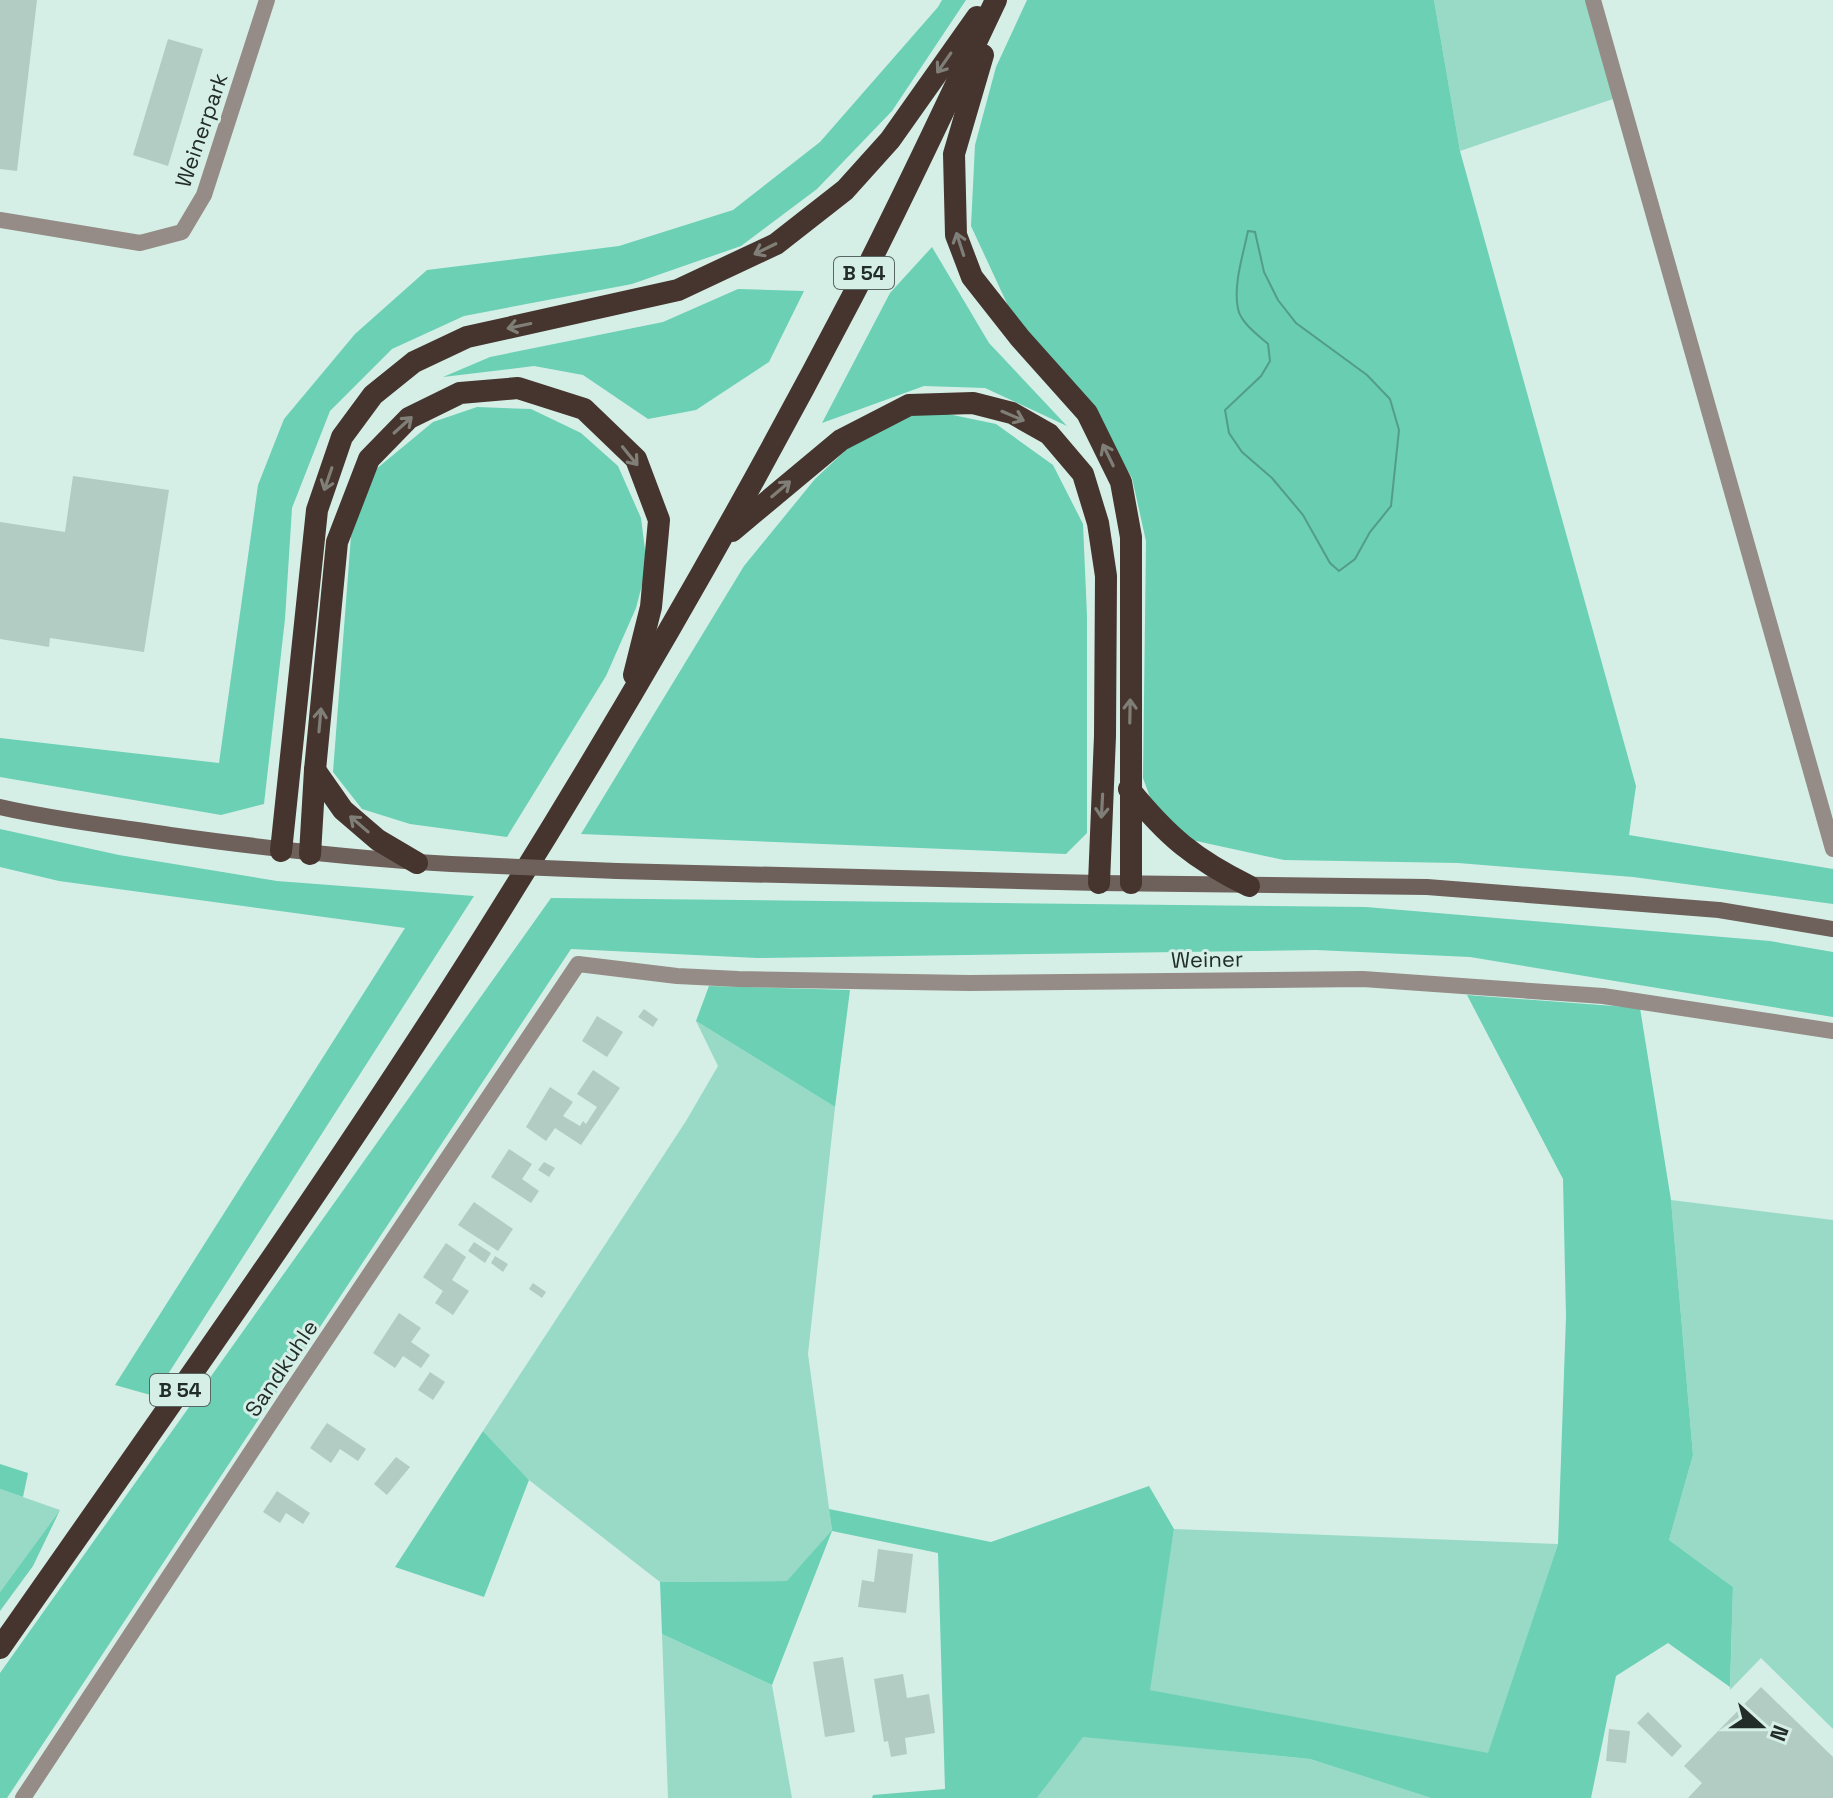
<svg xmlns="http://www.w3.org/2000/svg" width="1833" height="1798" viewBox="0 0 1833 1798" font-family="'Space Grotesk',sans-serif">
<rect width="100%" height="100%" fill="#d5efe7"/>
<g fill="#98dac6">
<path d="M1434 0H1590L1616 98 1460 151Z"/>
<path d="M696 1021 835 1107 808 1354 832 1530 788 1581 660 1582 529 1480 483 1431 686 1121 718 1066Z"/>
<path d="M1671 1200 1833 1220V1729L1761 1658 1730 1690 1733 1587 1669 1540 1693 1455Z"/>
<path d="M0 1489 60 1510 0 1592Z"/>
<path d="M1174 1529 1558 1544 1489 1754 1149 1690Z"/>
<path d="M662 1634 772 1685 792 1798H668Z"/>
<path d="M1082 1736 1310 1759 1431 1798H1037Z"/>
</g>
<g fill="#6bd0b4" fill-rule="evenodd">
<path d="M942 0H966L892 111 817 189 741 246 632 284 464 316 392 349 330 411 292 508 285 619 264 804 221 815 0 777V738L219 763 258 485 284 419 355 334 427 270 619 246 733 210 820 142 938 7Z"/>
<path d="M1027 0H1434L1460 151 1636 786 1629 835 1833 869V904L1633 877 1458 863 1284 860 1187 839 1156 814 1143 778 1146 541 1132 478 1069 380 1010 310 971 226 975 145 996 67ZM1255 233 1264 272 1278 300 1296 323 1367 375 1390 399 1399 430 1370 532 1355 559 1330 562 1303 515 1272 478 1242 452 1225 410 1261 377 1270 361 1268 344 1252 329Z"/>
<path d="M932 247 989 343 1067 426 985 388 924 386 822 423 890 293Z"/>
<path d="M738 289 804 291 769 362 696 410 648 419 583 375 534 366 443 377 490 357 663 322Z"/>
<path d="M477 407 531 409 581 433 618 466 641 518 647 566 636 608 606 676 507 837 410 824 362 809 333 772 351 536 375 470 433 422Z"/>
<path d="M924 409 996 424 1053 465 1083 524 1087 616V833L1066 854 581 834 744 566 815 479 848 448Z"/>
<path d="M0 829 119 855 277 881 474 896 154 1396 115 1385 405 928 59 881 0 867Z"/>
<path d="M551 898 1366 907 1770 941 1833 952V1017L1470 957 1316 950 757 958 571 949 7 1798H0V1673Z"/>
<path d="M709 986 850 990 835 1107 696 1021Z"/>
<path d="M1467 995 1640 1008 1671 1200 1693 1455 1669 1540 1733 1587 1730 1687 1668 1643 1616 1676 1591 1798H1431L1310 1759 1083 1737 1037 1798H872L873 1795 945 1789 938 1553 832 1531 772 1685 662 1634 660 1582 787 1581 832 1530 829 1509 991 1542 1149 1486 1174 1529 1150 1690 1488 1753 1558 1544 1566 1317 1563 1179Z"/>
<path d="M483 1431 529 1480 484 1597 395 1567Z"/>
<path d="M0 1464 28 1473 23 1497 0 1489Z"/>
<path d="M60 1510 33 1566 0 1611V1592Z"/>
</g>
<path fill="#68cdb1" stroke="#539d88" stroke-width="2" d="M1248 231 1255 232 1264 272 1278 300 1296 323 1367 375 1390 399 1399 430 1391 506 1370 532 1355 559 1339 571 1330 563 1303 515 1272 478 1242 452 1229 433 1225 410 1261 376 1270 361 1268 344C1258 335 1241 323 1238 309 1233 285 1243 255 1248 231Z"/>
<g fill="#b2cbc3">
<path d="M0 0H37L17 171 0 169Z"/>
<path d="M168 39 203 49 168 166 133 155Z"/>
<path d="M73 476 169 490 144 652 50 638 49 647 0 639V522L65 532Z"/>
<path d="M644 1009 658 1019 653 1027 638 1017Z"/>
<path d="M597 1016 623 1032 607 1057 582 1041Z"/>
<path d="M593 1070 620 1088 581 1145 555 1128 546 1141 526 1127 550 1087 573 1102 563 1116 580 1126 583 1121 586 1124 597 1107 577 1094Z"/>
<path d="M509 1149 532 1164 522 1179 539 1191 531 1203 491 1177Z"/>
<path d="M544 1162 555 1168 549 1177 538 1170Z"/>
<path d="M474 1202 513 1229 498 1251 458 1225Z"/>
<path d="M474 1242 491 1253 485 1263 468 1251Z"/>
<path d="M446 1243 466 1257 452 1280 469 1291 453 1315 435 1303 443 1291 423 1277Z"/>
<path d="M495 1256 508 1264 503 1272 491 1263Z"/>
<path d="M533 1283 546 1292 542 1298 529 1289Z"/>
<path d="M399 1313 421 1328 411 1342 430 1355 421 1368 403 1356 395 1368 373 1353Z"/>
<path d="M430 1372 445 1382 433 1400 418 1390Z"/>
<path d="M327 1423 366 1449 358 1461 340 1449 331 1463 310 1448Z"/>
<path d="M396 1457 410 1467 387 1495 374 1484Z"/>
<path d="M277 1491 310 1513 303 1524 286 1513 280 1523 263 1512Z"/>
<path d="M878 1549 913 1554 906 1613 858 1607 862 1580 874 1582Z"/>
<path d="M843 1657 855 1732 825 1737 813 1662Z"/>
<path d="M903 1674 907 1698 929 1694 935 1733 905 1738 907 1754 891 1757 888 1741 884 1742 874 1679Z"/>
<path d="M1761 1687 1833 1757V1798H1688L1702 1783 1684 1766Z"/>
<path d="M1648 1712 1682 1746 1672 1757 1637 1723Z"/>
<path d="M1609 1729 1630 1731 1626 1763 1606 1761Z"/>
</g>
<g fill="none" stroke-linecap="round" stroke-linejoin="round">
<g stroke="#958c87" stroke-width="16">
<path d="M1593 0 1833 849"/>
<path d="M0 220 140 243 182 232 204 195 267 0"/>
<path d="M23 1798 292 1390 578 964 677 976 738 979 969 983 1363 979 1603 996 1833 1031"/>
</g>
<g stroke="#6e605a" stroke-width="16">
<path d="M0 807C56 820 113 826 170 835 271 849 372 861 475 865"/>
<path d="M617 871 1099 883 1427 887 1719 910 1833 929"/>
</g>
<g stroke="#46342e" stroke-width="22">
<path d="M983 55 954 154 956 235 972 277 1020 338 1087 413 1121 482 1131 537V883"/>
<path d="M732 531 841 440 909 405 973 403 1012 413 1049 434 1083 474 1098 523 1106 576 1105 736 1099 883"/>
<path d="M315 770 343 810 378 840 417 863"/>
<path d="M1129 789C1167 836 1194 859 1249 886"/>
<path d="M281 851 317 510 342 437 373 395 414 362 467 337 678 290 776 244 845 190 890 140 977 17"/>
<path d="M310 854 315 770 337 542 369 459 409 418 460 393 518 388 584 409 636 459 659 520 651 607 634 675"/>
<path d="M0 1648C165 1412 332 1178 485 935 616 727 739 514 852 297 903 199 949 99 996 0"/>
</g>
<path stroke="#6e605a" stroke-width="16" d="M475 865 617 871"/>
</g>
<defs><path id="oneway-shaft" d="M-6 0H5M1.5-3L5.5 0L1.5 3" fill="none" stroke-width="1.6" stroke-linecap="round" stroke-linejoin="round" transform="scale(2)"/></defs>
<g stroke="#7f7f78">
<use href="#oneway-shaft" transform="translate(944 63) rotate(125)"/>
<use href="#oneway-shaft" transform="translate(960 244) rotate(-108)"/>
<use href="#oneway-shaft" transform="translate(765 249) rotate(154)"/>
<use href="#oneway-shaft" transform="translate(519 326) rotate(168)"/>
<use href="#oneway-shaft" transform="translate(1013 416) rotate(23)"/>
<use href="#oneway-shaft" transform="translate(403 425) rotate(-42)"/>
<use href="#oneway-shaft" transform="translate(1108 455) rotate(-116)"/>
<use href="#oneway-shaft" transform="translate(630 456) rotate(51)"/>
<use href="#oneway-shaft" transform="translate(328 479) rotate(109)"/>
<use href="#oneway-shaft" transform="translate(781 489) rotate(-40)"/>
<use href="#oneway-shaft" transform="translate(1130 711) rotate(-89)"/>
<use href="#oneway-shaft" transform="translate(320 720) rotate(-85)"/>
<use href="#oneway-shaft" transform="translate(1102 806) rotate(93)"/>
<use href="#oneway-shaft" transform="translate(359 824) rotate(-139)"/>
</g>
<g text-anchor="middle" dominant-baseline="central" stroke-width="6" stroke-linejoin="round" paint-order="stroke">
<g fill="#d5efe7" stroke="#586662" stroke-width="2">
<rect x="834" y="257" width="60" height="32" rx="6"/>
<rect x="150" y="1374" width="60" height="32" rx="6"/>
</g>
<g font-size="20" font-weight="bold" fill="#222c29">
<text x="864" y="273">B 54</text>
<text x="180" y="1390">B 54</text>
</g>
<g font-size="22" fill="#222c29" stroke="#d5efe7">
<text transform="translate(201 130) rotate(-71)">Weinerpark</text>
<text transform="translate(1207 959) rotate(-1)">Weiner</text>
<text transform="translate(281 1368) rotate(-56)">Sandkuhle</text>
</g>
</g>
<g transform="translate(1761 1726) rotate(111)" stroke="#d5efe7" stroke-width="6" paint-order="stroke">
<path d="M0-6L14 30L0 20L-14 30Z" fill="#222c29"/>
<text y="-12" font-size="22" font-weight="bold" text-anchor="middle" fill="#222c29">N</text>
</g>
</svg>
